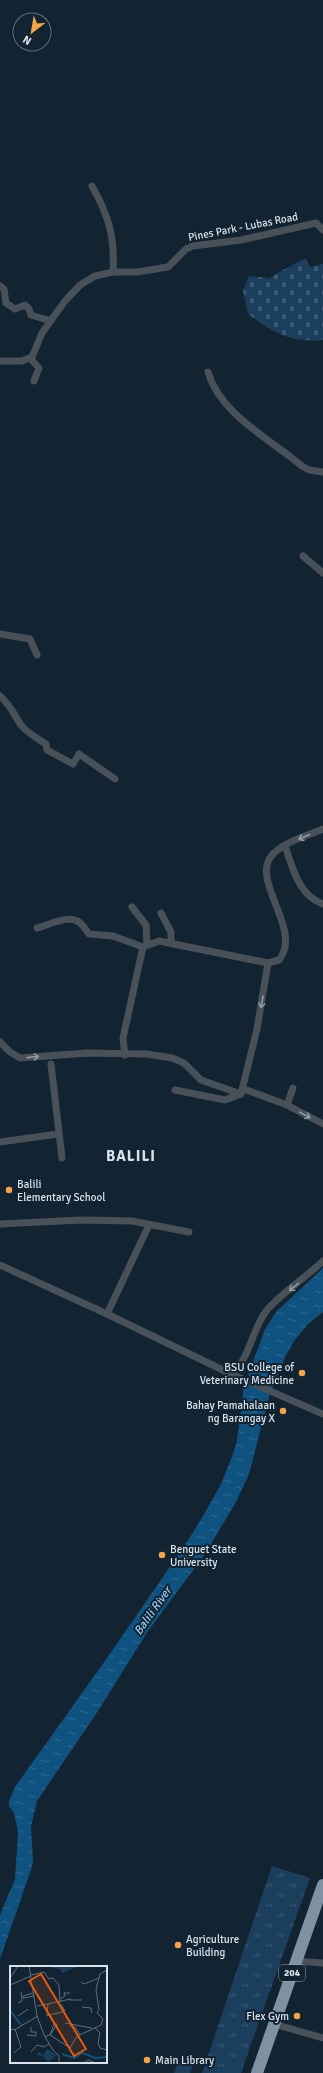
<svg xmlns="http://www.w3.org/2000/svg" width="323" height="2073" viewBox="0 0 323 2073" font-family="Signika,sans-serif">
<defs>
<pattern id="cemetery-stones" width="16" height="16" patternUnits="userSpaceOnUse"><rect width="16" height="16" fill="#1b3e5c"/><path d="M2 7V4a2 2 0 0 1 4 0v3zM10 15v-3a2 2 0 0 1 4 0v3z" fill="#3b5a74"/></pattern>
<pattern id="park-tufts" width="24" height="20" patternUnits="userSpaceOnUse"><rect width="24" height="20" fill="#1b3e5c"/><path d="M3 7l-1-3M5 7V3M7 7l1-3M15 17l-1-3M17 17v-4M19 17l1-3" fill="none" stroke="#3b5a74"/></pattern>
<pattern id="water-ripples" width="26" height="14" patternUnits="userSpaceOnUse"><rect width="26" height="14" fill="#0f517f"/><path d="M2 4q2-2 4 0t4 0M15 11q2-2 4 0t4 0" fill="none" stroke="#316a91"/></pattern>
</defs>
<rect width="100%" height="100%" fill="#122331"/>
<path fill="url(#cemetery-stones)" d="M305 258 310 267 323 264V340C289 343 274 333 248 314L243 290 249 276 269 278Z"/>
<g fill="url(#park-tufts)">
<path d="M272 1866 310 1878 241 2073H202Z"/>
<path d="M179 2061 193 2066 190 2073H174Z"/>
</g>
<path fill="url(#water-ripples)" d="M323 1268V1312L308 1324 295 1340 286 1355 269 1397 249 1474 236 1502 205 1554 146 1634 98 1711 37 1801 31 1826 33 1862 31 1870 0 1959V1915L15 1879 18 1832 14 1813 9 1806V1801L15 1787 107 1658 185 1545 203 1516 221 1484 233 1454 237 1440 244 1386 265 1329 276 1312Z"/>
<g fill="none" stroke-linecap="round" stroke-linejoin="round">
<g stroke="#495158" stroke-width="7">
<path d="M92 186C109 216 115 238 113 272"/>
<path d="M0 286 4 289 6 303 15 309 25 305 29 309 31 315 51 321"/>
<path d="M30 358 39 368 34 381"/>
<path d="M0 361H22L32 357 42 333 65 301 80 285 95 276 113 272H137L168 267 186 249 193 246 241 240 316 223 323 230"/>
<path d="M208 372C220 414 270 439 302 466L309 470 323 472"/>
<path d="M303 556 323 573"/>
<path d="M0 634 30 639 37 655"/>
<path d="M0 696C12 707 13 713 21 725 27 733 37 738 46 744L47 750 73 764 79 754 115 779"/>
<path d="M285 846C293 868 298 895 323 904"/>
<path d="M132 907 146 925 147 945"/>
<path d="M161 913 171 932V942"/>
<path d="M37 928C49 925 69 914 79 922 84 926 86 930 89 934L113 936 143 947 159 941 268 963 279 960C304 929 248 880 273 854 286 841 307 836 323 829"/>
<path d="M0 1042 10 1052 20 1058 87 1053 147 1054 172 1058 184 1063 201 1080 241 1094"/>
<path d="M125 1055 123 1038 143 947"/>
<path d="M51 1064 62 1158"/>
<path d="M244 1089 287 1105 323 1124"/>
<path d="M175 1090 225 1100 241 1094 257 1029 268 963"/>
<path d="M287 1105 293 1088"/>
<path d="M0 1142 58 1134"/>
<path d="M0 1224 81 1220 132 1221 189 1232"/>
<path d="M0 1265 107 1314 231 1374 323 1414"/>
<path d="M107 1314 149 1225"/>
<path d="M231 1374C251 1358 251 1330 267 1310 283 1292 305 1278 323 1261"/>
<path d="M296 1961 323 1963"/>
<path d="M274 2024 323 2038"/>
</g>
<path stroke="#7e92a4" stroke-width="12" d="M257 2073 323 1885"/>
</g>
<defs><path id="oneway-shaft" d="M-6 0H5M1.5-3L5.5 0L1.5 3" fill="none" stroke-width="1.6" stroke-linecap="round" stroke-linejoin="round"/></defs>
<g stroke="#909aa2">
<use href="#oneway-shaft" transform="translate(304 837) rotate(156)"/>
<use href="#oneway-shaft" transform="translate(262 1002) rotate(100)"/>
<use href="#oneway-shaft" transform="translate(33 1057) rotate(-6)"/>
<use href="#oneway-shaft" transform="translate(305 1115) rotate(29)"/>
<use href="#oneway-shaft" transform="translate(294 1287) rotate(141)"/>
</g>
<g fill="#f5a345" stroke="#122331" stroke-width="1.5">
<circle cx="9" cy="1190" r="4"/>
<circle cx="302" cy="1373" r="4"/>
<circle cx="283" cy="1411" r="4"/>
<circle cx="162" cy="1555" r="4"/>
<circle cx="178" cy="1945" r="4"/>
<circle cx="297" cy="2016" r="4"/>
<circle cx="147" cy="2060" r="4"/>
</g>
<g text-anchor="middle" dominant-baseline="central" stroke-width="4" stroke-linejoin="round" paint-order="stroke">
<rect fill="#122331" stroke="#9ca9b3" stroke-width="1" x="279" y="1965" width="26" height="16" rx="3"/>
<g font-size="10" font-weight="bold" fill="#d7e2eb">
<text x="292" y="1973">204</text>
</g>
<g font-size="11" fill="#d7e2eb" stroke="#122331">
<text transform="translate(243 227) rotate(-11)">Pines Park - Lubas Road</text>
</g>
<g font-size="11" fill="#d7e2eb" stroke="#122331" text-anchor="start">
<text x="17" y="1184">Balili<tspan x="17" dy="13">Elementary School</tspan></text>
<text x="294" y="1367" text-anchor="end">BSU College of<tspan x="294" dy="13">Veterinary Medicine</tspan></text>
<text x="275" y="1405" text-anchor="end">Bahay Pamahalaan<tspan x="275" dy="13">ng Barangay X</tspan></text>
<text x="170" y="1549">Benguet State<tspan x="170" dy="13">University</tspan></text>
<text x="186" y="1939">Agriculture<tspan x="186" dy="13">Building</tspan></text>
<text x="289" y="2016" text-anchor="end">Flex Gym</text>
<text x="155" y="2060">Main Library</text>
</g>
<g font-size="12" font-style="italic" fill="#9ccbf5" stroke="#122331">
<text transform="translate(153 1611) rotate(-55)">Balili River</text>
</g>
<g font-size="15" font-weight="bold" letter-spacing="1" fill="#d7e2eb" stroke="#122331">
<text x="131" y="1156">BALILI</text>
</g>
</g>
<g transform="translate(10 1966)">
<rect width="97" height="97" fill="#122331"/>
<path d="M45 0H69L52 7 50 3 42 2ZM37 83 47 89 38 96 33 90 26 89 29 86 33 89Z" fill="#1b3e5c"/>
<path fill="none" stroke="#0f517f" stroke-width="2" d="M0 44 11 59M52 88 64 92 73 87 85 92 97 91"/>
<path fill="none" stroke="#616f7b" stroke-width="1" d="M19 0 27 50 34 69 43 84M21 9 34 6 39 13 43 12 49 19 50 37M0 12 8 0M71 16 74 18 89 12M0 19 21 10M23 27 13 30V32L24 30M50 33 55 30 54 27H60M59 34H72M8 37 12 35 11 26M38 38 37 50 46 47M27 40 61 33M72 41 81 42 82 47M45 48 55 45 51 38M8 50 18 43M55 57 82 62M60 60 65 61 70 69M85 62 91 59 93 53 87 47 89 44 86 23 90 8 97 4M85 62 90 67 88 77 90 82 97 84M0 64 6 63 28 50M17 69 26 70V66H21V61M40 69 60 82 67 70 85 62M40 69 44 58H47M35 71 41 68 47 58M42 83 49 90V97M21 86 27 79 34 81 39 78M4 87 11 81 5 63M74 97 78 94 85 97"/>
<path fill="#e8590c" fill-opacity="0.15" stroke="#e8590c" stroke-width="2" d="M31 8 76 83 64 90 19 15Z"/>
<rect width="97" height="97" fill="none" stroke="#d7e2eb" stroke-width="2"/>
</g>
<g transform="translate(32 32) rotate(211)"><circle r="19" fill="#122331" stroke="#616f7b"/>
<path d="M0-3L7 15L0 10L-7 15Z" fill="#f5a345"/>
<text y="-6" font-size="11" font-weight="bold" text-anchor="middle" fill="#d7e2eb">N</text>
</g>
</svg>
